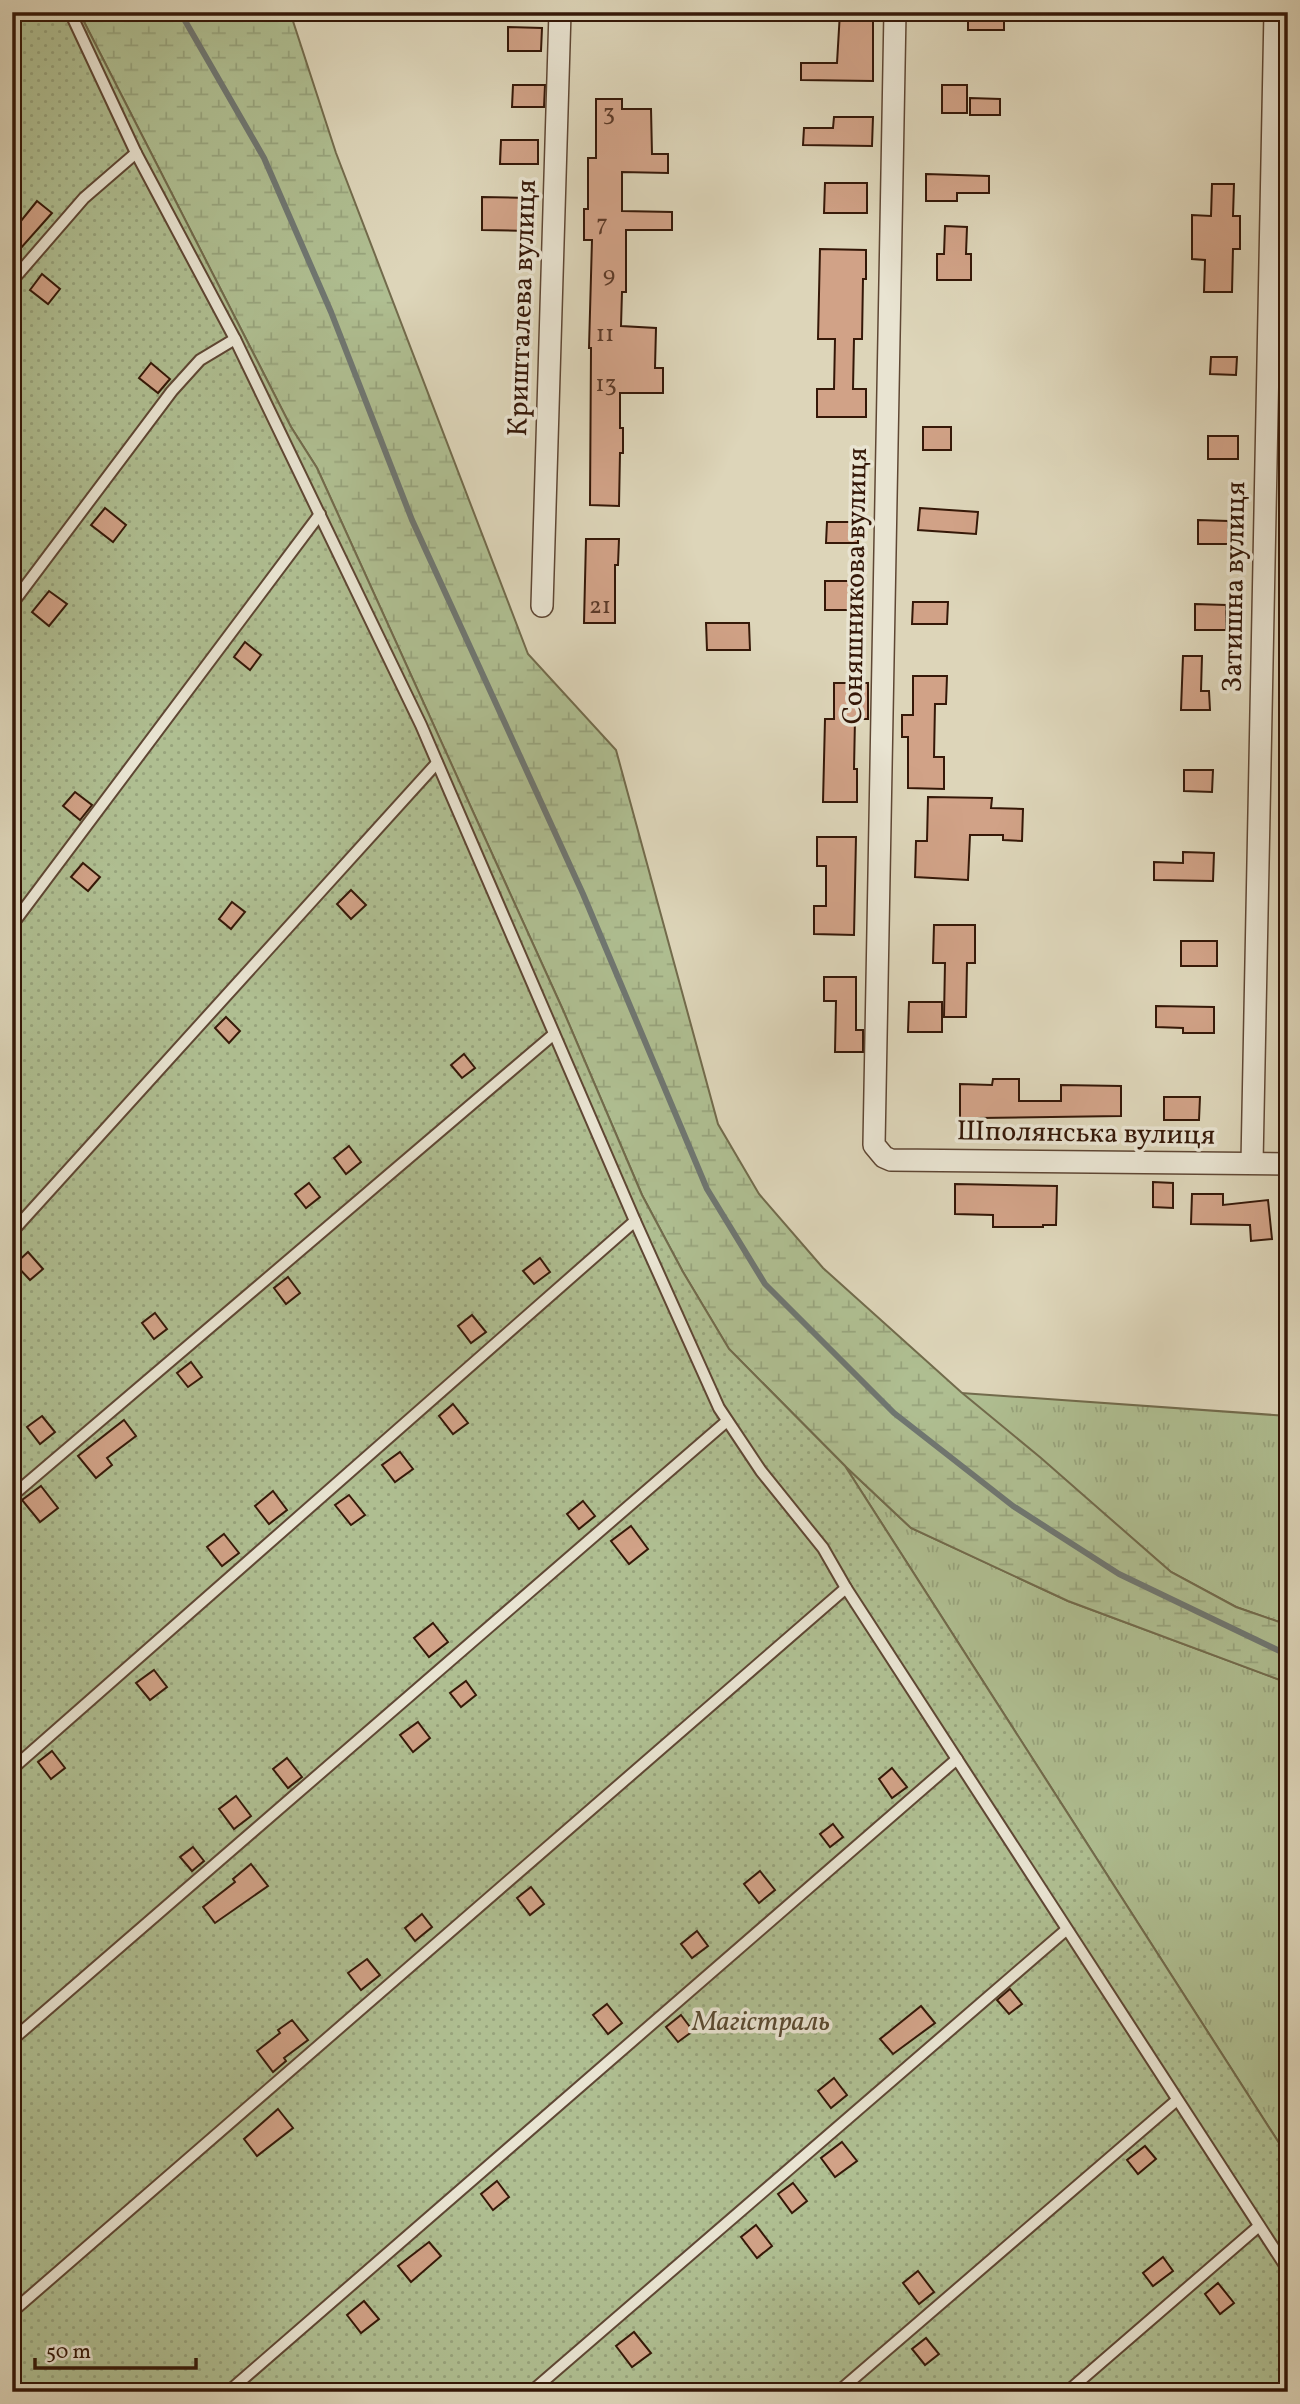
<svg xmlns="http://www.w3.org/2000/svg" width="1300" height="2404" viewBox="0 0 1300 2404" font-family="Vollkorn,serif">
<defs>
<pattern id="grass-tufts" width="24" height="20" patternUnits="userSpaceOnUse" patternTransform="scale(1.75)"><rect width="24" height="20" fill="#afbe91"/><path d="M3 7l-1-3M5 7V3M7 7l1-3M15 17l-1-3M17 17v-4M19 17l1-3" fill="none" stroke="#97a37c"/></pattern>
<pattern id="wetland-marsh" width="20" height="14" patternUnits="userSpaceOnUse" patternTransform="scale(1.75)"><rect width="20" height="14" fill="#afbe91"/><path d="M1 5h8M5 5V1M11 12h8M15 12V8" fill="none" stroke="#97a37c"/></pattern>
<pattern id="garden-dots" width="8" height="8" patternUnits="userSpaceOnUse" patternTransform="scale(1.75)"><rect width="8" height="8" fill="#afbe91"/><path d="M2 2h.1M6 6h.1" fill="none" stroke="#97a37c" stroke-width="1.8" stroke-linecap="round"/></pattern>
</defs>
<rect width="100%" height="100%" fill="#ddd5b9"/>
<filter id="stains"><feTurbulence type="fractalNoise" baseFrequency=".00286" numOctaves="4"/><feColorMatrix values="0 0 0 0 .2 0 0 0 0 .09 0 0 0 0 .02 0 0 0 .5 -.17"/></filter>
<radialGradient id="worn" r=".72"><stop offset=".6" stop-color="#630" stop-opacity="0"/><stop offset="1" stop-color="#630" stop-opacity=".3"/></radialGradient>
<g fill="url(#grass-tufts)" stroke="#726b4c" stroke-width="2">
<path d="M961 1393 1288 1416V1625L1236 1607 1171 1572 1041 1459Z"/>
<path d="M845 1466 911 1528 1068 1601 1288 1683V2157Z"/>
</g>
<path fill="url(#wetland-marsh)" stroke="#726b4c" stroke-width="2" d="M79 12H290L336 153 528 654 616 750 718 1124 759 1194 823 1268 961 1392 1041 1458 1171 1572 1236 1607 1288 1625V1683L1068 1601 911 1528 845 1466 729 1349 683 1272 642 1195 563 1010 317 468 291 427Z"/>
<path fill="url(#garden-dots)" stroke="#726b4c" stroke-width="2" d="M12 12H79L291 427 317 468 563 1010 642 1195 683 1272 729 1349 845 1466 1288 2157V2392H12Z"/>
<g fill="none" stroke-linecap="round" stroke-linejoin="round">
<path stroke="#6f7772" stroke-width="6" d="M180 12 264 158 331 312 412 520 583 894 707 1189 765 1284 894 1413 1013 1506 1119 1574 1288 1655"/>
</g>
<g fill="#d1a287" stroke="#351808" stroke-width="2">
<path d="M840 12H873V81L801 80V63H837Z"/>
<rect x="968" y="12" width="36" height="18"/>
<path d="M508 27 542 28 541 51H508Z"/>
<path d="M513 85H545L544 107H512Z"/>
<rect x="942" y="85" width="25" height="28"/>
<path d="M970 98 1000 99V115H970Z"/>
<path d="M596 99H622V109H651L652 154H668V173L622 172V211L672 212V230H626V292H622L621 326 656 328 655 368H663V393H620V428H623V453H620L619 506 590 505 591 348H589L592 240H584V209H588V158H596Z"/>
<path d="M834 117H873L872 146 803 145 804 128H833Z"/>
<path d="M501 140H538V164H500Z"/>
<path d="M926 174 989 176V193H957V201H926Z"/>
<path d="M825 183H867V213H824Z"/>
<path d="M1212 184H1234L1233 216H1240V249H1233L1232 292H1204L1205 260 1192 259V215L1211 216Z"/>
<path d="M482 197 527 198V231L482 230Z"/>
<path d="M37 201 52 213 12 258V232Z"/>
<path d="M945 226 967 227 966 254H971V280H937V254H944Z"/>
<path d="M820 249 866 250V279H863L862 339H854L853 389H866V417H817V389H834L835 339H818Z"/>
<path d="M42 274 60 289 48 304 30 290Z"/>
<path d="M1211 357H1237L1236 375 1210 374Z"/>
<path d="M151 363 170 379 158 393 139 378Z"/>
<rect x="923" y="427" width="28" height="23"/>
<rect x="1208" y="436" width="30" height="23"/>
<path d="M105 508 126 525 113 542 91 525Z"/>
<path d="M920 508 978 512 976 534 918 530Z"/>
<path d="M1198 520 1228 521V544H1198Z"/>
<path d="M827 522H858V543H826Z"/>
<path d="M586 539H619L618 565H615V623H584Z"/>
<rect x="825" y="581" width="31" height="29"/>
<path d="M49 591 67 604 49 626 32 612Z"/>
<path d="M913 602H948L947 624H912Z"/>
<path d="M1195 604 1226 605V630H1195Z"/>
<path d="M706 623H749L750 650H707Z"/>
<path d="M245 642 261 655 250 670 234 657Z"/>
<path d="M1183 656H1202L1201 691H1209L1210 710H1181Z"/>
<path d="M913 676H947L946 704H935L934 757H944V789L908 788V737H902V715H913Z"/>
<path d="M834 683H868V719H855L854 769H857V802H823L825 719H834Z"/>
<path d="M1184 770H1213L1212 792 1184 791Z"/>
<path d="M75 792 92 805 80 820 63 806Z"/>
<path d="M928 797 992 798 991 808 1023 809 1022 841 1003 840V835H970L968 880 915 877 916 841H927Z"/>
<path d="M817 837H856L854 935 814 934V906H826V866H817Z"/>
<path d="M1183 852 1214 853 1213 881 1154 880V862L1183 863Z"/>
<path d="M83 863 100 877 88 891 71 877Z"/>
<path d="M351 890 366 905 351 919 337 904Z"/>
<path d="M232 902 245 912 231 929 219 919Z"/>
<path d="M934 925H975V963H967L966 1017H944L945 963H933Z"/>
<rect x="1181" y="941" width="36" height="25"/>
<path d="M824 977H856V1030H863V1052H835L836 1001H824Z"/>
<path d="M909 1002H942V1032H908Z"/>
<path d="M1156 1006 1214 1007V1033H1183V1028L1156 1027Z"/>
<path d="M226 1017 240 1031 229 1043 215 1028Z"/>
<path d="M464 1054 475 1068 462 1078 451 1065Z"/>
<path d="M993 1079H1019V1101H1061V1085L1121 1086V1116L979 1118V1123H960V1084L992 1085Z"/>
<path d="M1164 1097H1200L1199 1120H1164Z"/>
<path d="M349 1146 361 1162 346 1174 334 1158Z"/>
<path d="M1153 1182 1173 1183V1208L1153 1207Z"/>
<path d="M309 1183 320 1197 306 1208 295 1194Z"/>
<path d="M955 1184 1057 1186 1056 1225H1043V1227H993V1215L955 1214Z"/>
<path d="M1192 1194H1223V1205L1268 1200 1272 1239 1251 1241 1250 1225 1191 1224Z"/>
<path d="M28 1252 43 1269 30 1280 15 1264Z"/>
<path d="M540 1258 550 1272 534 1284 523 1271Z"/>
<path d="M288 1277 300 1293 286 1304 274 1288Z"/>
<path d="M155 1313 167 1329 154 1339 142 1323Z"/>
<path d="M472 1315 486 1332 471 1343 458 1326Z"/>
<path d="M191 1362 202 1377 188 1387 177 1373Z"/>
<path d="M453 1404 468 1423 453 1434 439 1416Z"/>
<path d="M42 1416 55 1432 40 1444 27 1427Z"/>
<path d="M124 1420 136 1436 107 1458 112 1465 96 1478 78 1456Z"/>
<path d="M400 1452 413 1469 395 1482 382 1465Z"/>
<path d="M41 1486 58 1508 40 1522 22 1500Z"/>
<path d="M273 1491 287 1510 269 1524 255 1506Z"/>
<path d="M349 1495 365 1515 351 1525 335 1505Z"/>
<path d="M583 1501 595 1516 579 1529 567 1514Z"/>
<path d="M631 1526 648 1549 629 1564 611 1541Z"/>
<path d="M224 1534 239 1553 222 1566 207 1547Z"/>
<path d="M433 1623 448 1642 429 1657 414 1638Z"/>
<path d="M154 1670 167 1687 150 1700 136 1683Z"/>
<path d="M466 1681 476 1695 461 1707 450 1693Z"/>
<path d="M418 1722 430 1738 413 1752 400 1735Z"/>
<path d="M52 1751 65 1768 51 1779 38 1762Z"/>
<path d="M287 1758 302 1777 288 1788 273 1769Z"/>
<path d="M892 1768 907 1787 892 1798 879 1779Z"/>
<path d="M236 1796 251 1816 234 1829 219 1809Z"/>
<path d="M833 1824 843 1837 830 1847 820 1834Z"/>
<path d="M193 1847 204 1861 192 1871 180 1857Z"/>
<path d="M251 1864 268 1886 215 1923 203 1907 235 1882 233 1879Z"/>
<path d="M760 1871 775 1890 759 1903 744 1884Z"/>
<path d="M531 1887 544 1904 530 1915 517 1898Z"/>
<path d="M422 1914 432 1927 415 1941 405 1928Z"/>
<path d="M697 1931 708 1946 692 1958 681 1944Z"/>
<path d="M367 1959 380 1975 361 1990 348 1973Z"/>
<path d="M1010 1989 1022 2004 1009 2014 997 2000Z"/>
<path d="M607 2004 622 2023 608 2034 593 2015Z"/>
<path d="M921 2006 935 2023 893 2054 880 2039Z"/>
<path d="M681 2015 693 2031 678 2042 666 2027Z"/>
<path d="M292 2020 308 2040 284 2058 286 2061 273 2072 257 2051 280 2033 278 2030Z"/>
<path d="M834 2078 847 2095 831 2108 818 2091Z"/>
<path d="M278 2109 293 2128 257 2156 244 2139Z"/>
<path d="M842 2142 857 2161 835 2177 821 2158Z"/>
<path d="M1145 2146 1156 2159 1138 2174 1127 2160Z"/>
<path d="M497 2181 509 2197 493 2210 481 2194Z"/>
<path d="M793 2183 807 2201 792 2213 778 2194Z"/>
<path d="M756 2225 772 2246 757 2258 741 2237Z"/>
<path d="M429 2242 441 2256 411 2282 398 2266Z"/>
<path d="M1163 2257 1173 2271 1153 2286 1143 2273Z"/>
<path d="M918 2271 934 2292 919 2304 903 2283Z"/>
<path d="M1218 2283 1234 2303 1220 2314 1205 2294Z"/>
<path d="M364 2301 379 2319 361 2333 347 2315Z"/>
<path d="M634 2332 651 2353 632 2367 616 2346Z"/>
<path d="M926 2338 939 2354 925 2365 912 2349Z"/>
</g>
<g fill="none" stroke-linecap="round" stroke-linejoin="round">
<g stroke="#5f4734" stroke-width="14">
<g id="service">
<path d="M70 12 136 153 235 339 421 725 635 1221 719 1408 761 1471 823 1548 846 1588 1288 2270"/>
<path d="M12 281 84 198 136 153"/>
<path d="M12 604 172 391 200 360 235 339"/>
<path d="M12 925 320 514"/>
<path d="M12 1232 437 763"/>
<path d="M12 1496 554 1034"/>
<path d="M12 1769 635 1221"/>
<path d="M12 2040 727 1421"/>
<path d="M12 2312 846 1588"/>
<path d="M12 2382 19 2392"/>
<path d="M228 2392 957 1759"/>
<path d="M531 2392 1066 1930"/>
<path d="M838 2392 1177 2100"/>
<path d="M1067 2392 1259 2226"/>
</g>
</g>
<g stroke="#5f4734" stroke-width="24">
<g id="minor">
<path d="M895 12 874 1145 884 1157 891 1160 1288 1164"/>
<path d="M542 606 560 12"/>
<path d="M1252 1163 1275 12"/>
</g>
</g>
<use href="#service" stroke="#e9e4d2" stroke-width="10"/>
<use href="#minor" stroke="#e9e4d2" stroke-width="21"/>
</g>
<g text-anchor="middle" dominant-baseline="central" stroke-width="7" stroke-linejoin="round" paint-order="stroke">
<g font-size="24" fill="#5c3a28">
<text x="609" y="114">3</text>
<text x="602" y="225">7</text>
<text x="609" y="276">9</text>
<text x="605" y="335">11</text>
<text x="606" y="385">13</text>
<text x="600" y="607">21</text>
</g>
<g font-size="28" fill="#351808" stroke="#e9e4d2">
<text transform="translate(523 308) rotate(-88)">Кришталева вулиця</text>
<text transform="translate(856 586) rotate(-89)">Соняшникова вулиця</text>
<text transform="translate(1235 587) rotate(-89)">Затишна вулиця</text>
<text transform="translate(1086 1134) rotate(1)">Шполянська вулиця</text>
</g>
<g font-size="28" font-style="italic" fill="#5a4a31" stroke="#e9e4d2">
<text x="761" y="2022">Магістраль</text>
</g>
</g>
<rect width="1300" height="2404" fill="none" stroke="#ddd5b9" stroke-width="42"/>
<rect x="14" y="14" width="1272" height="2376" fill="none" stroke="#351808" stroke-width="3.5"/>
<rect x="21" y="21" width="1258" height="2362" fill="none" stroke="#351808" stroke-width="2"/>
<path d="M35 2358v10h161v-10" fill="none" stroke="#351808" stroke-width="3.5"/>
<text x="46" y="2358" font-size="21" fill="#351808" stroke="#e9e4d2" stroke-width="5" paint-order="stroke">50 m</text>
<rect width="100%" height="100%" filter="url(#stains)"/>
<rect width="100%" height="100%" fill="url(#worn)"/>
</svg>
